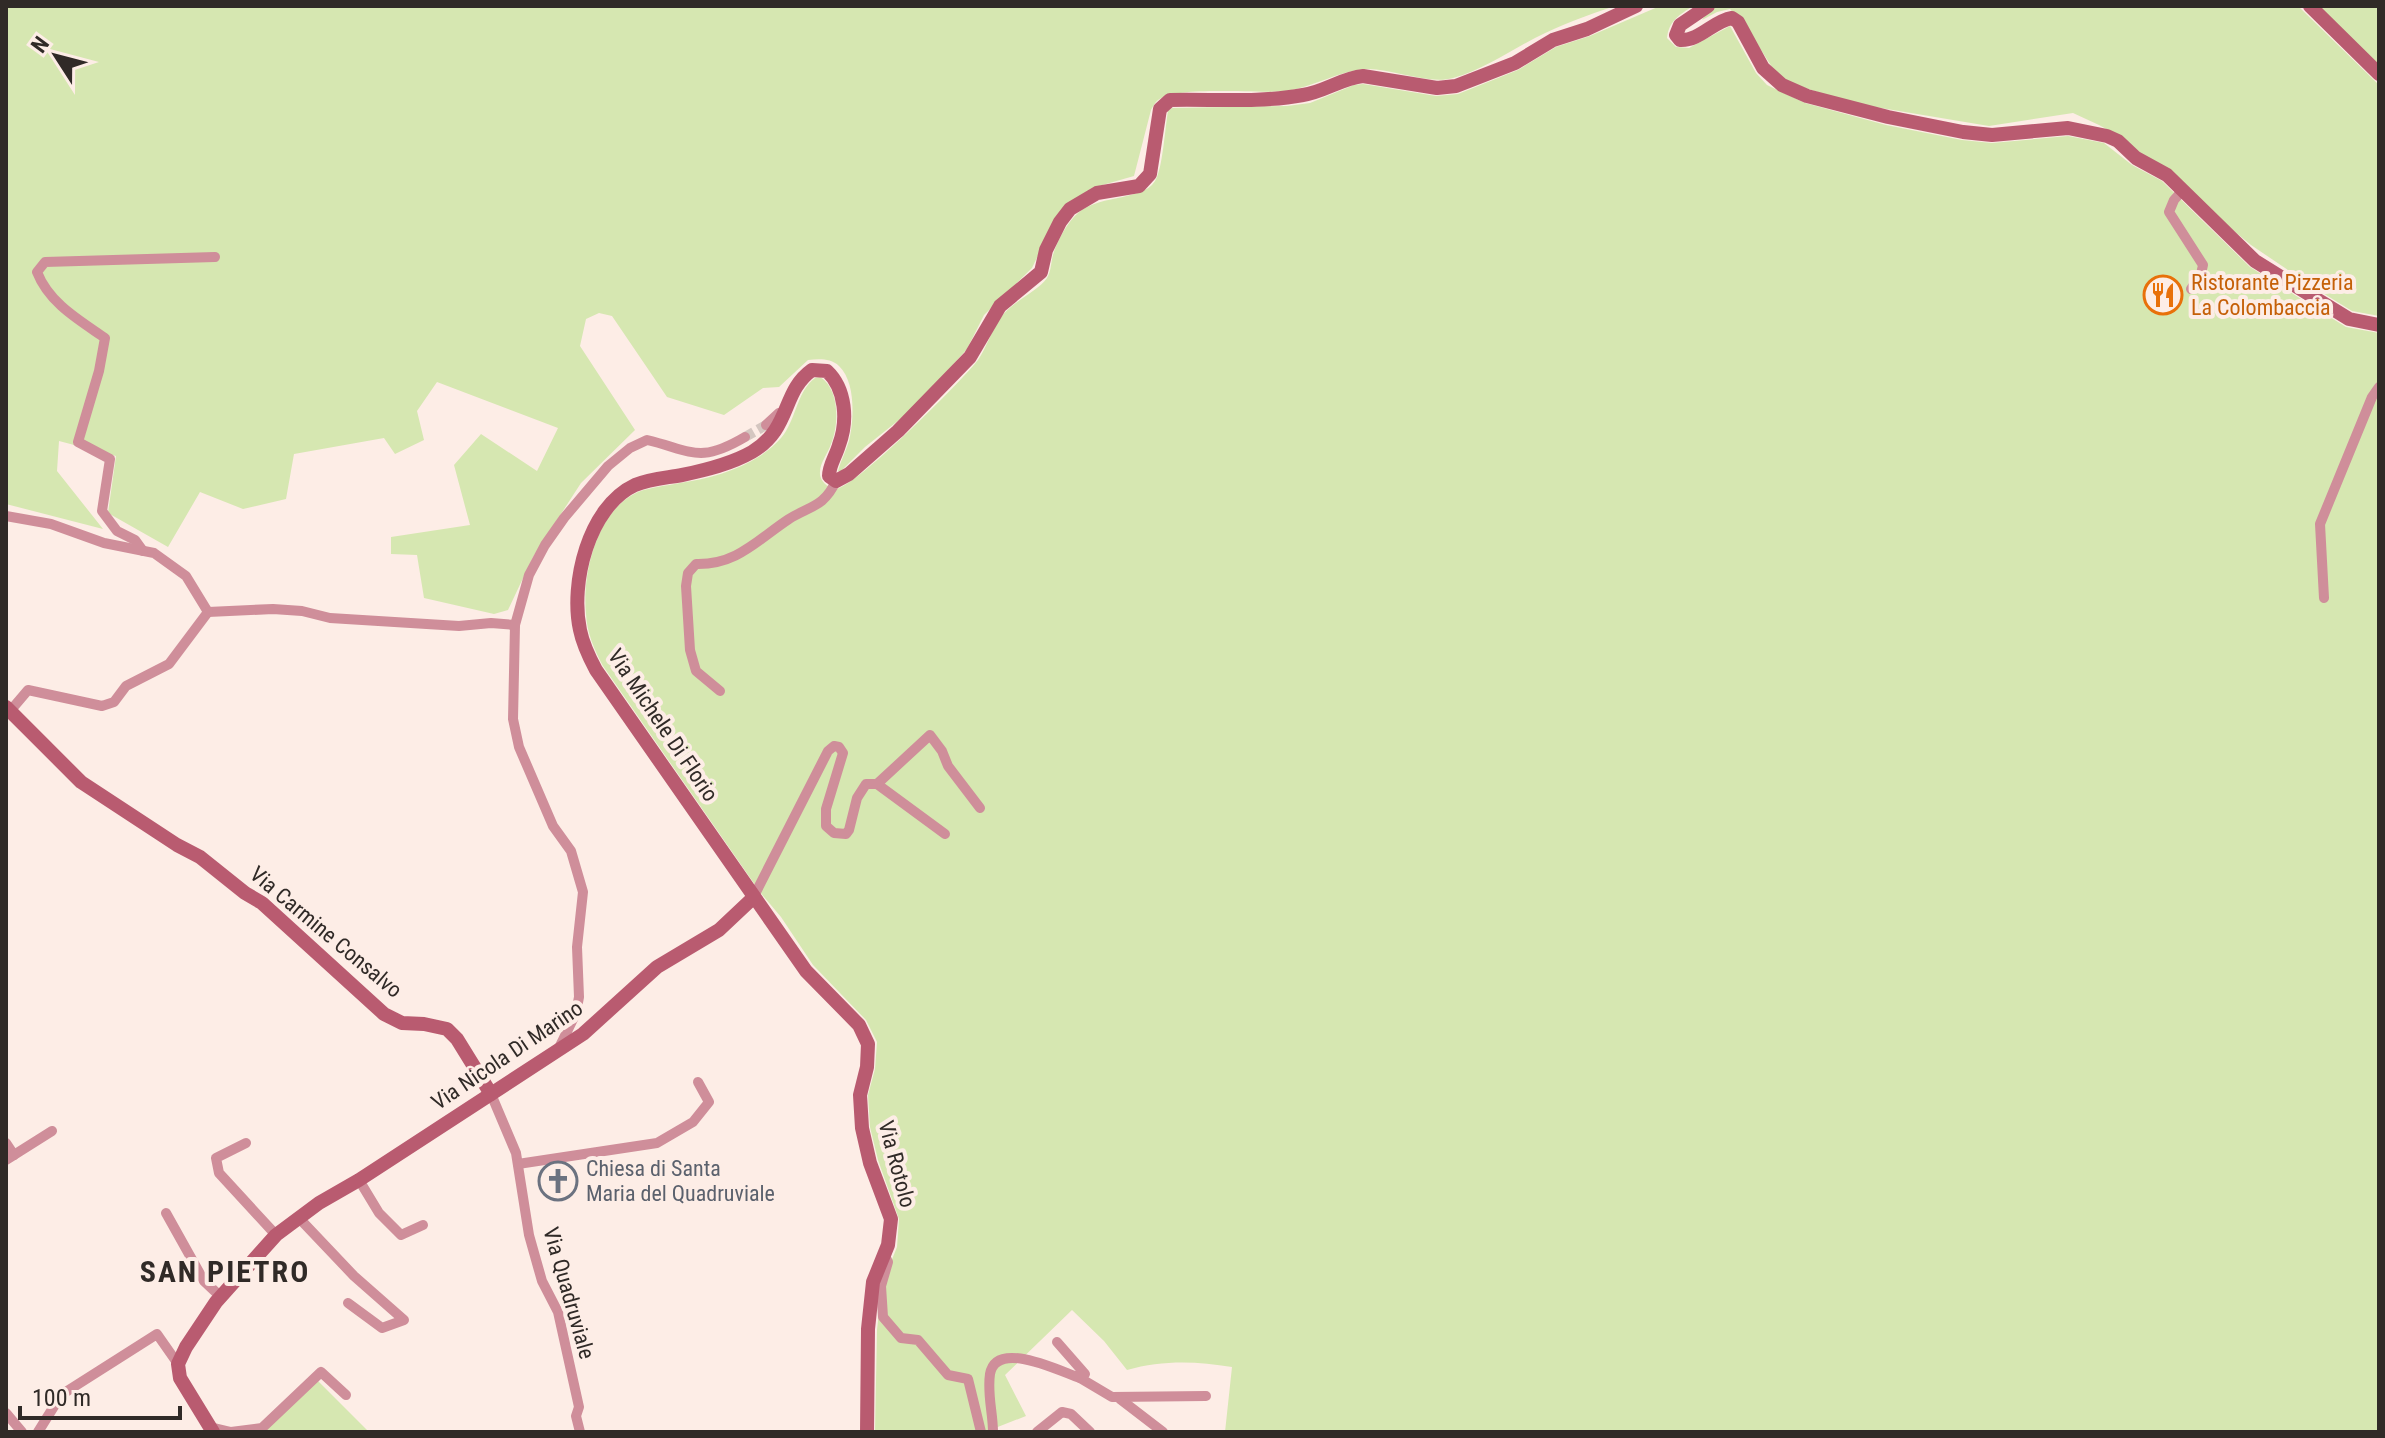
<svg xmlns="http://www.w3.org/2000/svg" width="2385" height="1438" viewBox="0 0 2385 1438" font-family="'Roboto Condensed',sans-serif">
<rect width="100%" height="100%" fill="#fdede6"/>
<g fill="#d6e7b1">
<path d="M6 6H1615C1587 15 1561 25 1535 38 1508 52 1483 70 1453 78 1429 85 1394 69 1368 69 1340 70 1314 87 1286 91 1258 94 1178 85 1158 100 1156 101 1152 108 1151 110L1134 176 1092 188 1065 207 1054 222 1032 268 984 315 967 349 914 408 865 447 841 471H838C841 460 846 451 849 441 854 420 856 382 839 366 831 358 818 359 808 360L779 387 763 388 724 415 667 397 612 316 599 313 586 319 580 346 635 430 581 483 533 557 508 610 494 614 424 598 417 555 391 554V537L470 525 454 465 481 434 537 471 558 428 437 382 417 411 424 440 395 454 384 438 294 454 286 499 243 509 200 492 168 547 108 513 116 456 59 441 57 471 103 529 6 504Z"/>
<path d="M1660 6H1693C1679 15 1669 21 1667 38L1676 47 1689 48 1730 26 1756 73 1767 85 1805 103 1886 125 1962 140 1992 143 2068 136 2104 143 2132 165 2162 181 2250 267 2346 327 2379 333V1432H1225L1232 1367C1196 1361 1162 1360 1127 1370L1104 1341 1072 1310 1005 1375 1026 1416 985 1432H875L877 1330 882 1284 897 1247 899 1219 878 1160 870 1127 868 1095 875 1069 877 1042 866 1020 813 965 781 917 760 892 603 666C594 649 587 633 586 614 582 573 597 510 638 492 651 487 666 486 680 483 707 479 737 471 760 456 770 449 780 441 786 431 797 413 798 391 815 378L820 377C840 389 839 425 831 444 828 453 820 463 820 472 819 480 827 488 835 489 852 491 963 380 978 360 987 347 991 331 1001 317 1013 301 1037 292 1047 278 1051 272 1051 262 1053 255 1057 241 1067 223 1078 213 1101 193 1148 202 1157 177 1163 162 1165 129 1168 111L1172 108 1287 106 1310 103 1354 85 1363 84 1436 96 1458 94 1518 70 1556 47 1590 36Z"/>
<path d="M1712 6H2298L2379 85V316L2352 311 2313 287 2251 245 2119 136 2099 125 2073 113 1989 126 1851 103 1790 83 1777 75 1749 31 1730 9 1717 12 1702 20Z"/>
<path d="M2318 6H2379V67Z"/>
<path d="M316 1379 369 1432H263Z"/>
</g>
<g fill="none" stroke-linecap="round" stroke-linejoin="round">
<path stroke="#d4c6c0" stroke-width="10" stroke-dasharray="10 5" stroke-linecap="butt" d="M745 437 766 425"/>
<g stroke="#cf8e9a" stroke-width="10">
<path d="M2183 190 2174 200 2169 212 2203 265 2201 274 2191 289"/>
<path d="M766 425 779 413 783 414"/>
<path d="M6 516 51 524 104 543 154 553 186 576 208 612"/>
<path d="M143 551 135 540 117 531 102 511 110 459 78 442 99 371 105 338C79 320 49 303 37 272L45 262 215 257"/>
<path d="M2324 598 2320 524 2372 397 2379 387"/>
<path d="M208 612 273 609 302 611 330 618 459 626 491 623 515 625"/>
<path d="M720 691 696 671 690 650 686 586 688 573 696 564C737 565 757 540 789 519 810 506 824 507 836 481"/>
<path d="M11 710 28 690 102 706 114 702 126 686 169 664 208 612"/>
<path d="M877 784 945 834"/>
<path d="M753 898 828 751 834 746 839 747 843 753 826 809V826L834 833 846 834 849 830 857 798 866 784H877L930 735 942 751 948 766 980 808"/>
<path d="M559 1048 576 1013 579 997 577 947 583 892 571 851 553 826 519 747 513 719 515 625 529 575 545 545 564 518 608 466 630 448 647 440C693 451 699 464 745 437"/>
<path d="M491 1094 516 1153 529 1235 542 1281 558 1312 579 1407 576 1416 580 1432"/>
<path d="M6 1143 14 1155"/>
<path d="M246 1143 216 1158 219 1173 276 1235"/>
<path d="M6 1160 52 1131"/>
<path d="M518 1164 657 1143 693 1122 709 1102 698 1082"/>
<path d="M359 1180 379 1213 401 1235 423 1225"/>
<path d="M166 1213 204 1281 221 1297"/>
<path d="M298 1217 354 1276 404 1320 382 1328 348 1303"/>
<path d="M886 1258 888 1262 881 1286 883 1317 901 1338 918 1340 948 1375 968 1379 981 1432"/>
<path d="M1080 1378 1112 1397 1206 1396"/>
<path d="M1120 1399 1163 1432"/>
<path d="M6 1413 22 1432"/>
<path d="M210 1427 231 1432 262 1428 321 1372 346 1395"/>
<path d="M38 1432 61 1395 157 1334 178 1364"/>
<path d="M993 1432C993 1413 987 1394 990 1374 996 1339 1059 1371 1080 1378L1085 1374 1057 1342"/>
<path d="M1037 1432 1062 1412 1071 1414 1090 1432"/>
</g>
<g stroke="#b95b70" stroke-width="14">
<path d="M1708 6 1680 25 1676 35 1680 40C1700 41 1713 21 1732 18L1738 22 1763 68 1782 85 1807 96 1888 117 1963 132 1992 135 2068 128 2107 136 2118 141 2136 158 2167 175 2255 261 2349 319 2379 325"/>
<path d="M2310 6 2379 74"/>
<path d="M6 707 81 782 177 845 200 857 245 893 262 903 384 1014 402 1023 424 1024 447 1029 457 1039 491 1094"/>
<path d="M213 1432 180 1378 178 1364 186 1347 216 1302 276 1235 319 1203 359 1180 583 1034 657 967 719 930 753 898"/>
<path d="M867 1432 868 1329 873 1282 888 1245 891 1219 870 1163 862 1128 860 1095 867 1067 868 1044 859 1025 806 971 596 670C589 657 583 645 580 630 570 584 588 507 635 485 650 479 666 478 682 475 706 470 731 464 752 452 792 428 781 392 812 370L827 371C846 389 848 421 839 445 836 456 829 465 829 476L836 481 849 474 898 431 970 357 1000 306 1041 272 1046 250 1060 222 1070 209 1097 193 1139 186 1150 174 1160 109 1170 100C1214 99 1260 103 1303 95 1324 92 1342 78 1363 76L1437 88 1456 86 1515 63 1553 40 1587 29 1636 6"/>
</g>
</g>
<defs>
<g id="restaurant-ring" transform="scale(2)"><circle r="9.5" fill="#fdede6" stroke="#e8710a" stroke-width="1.5"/><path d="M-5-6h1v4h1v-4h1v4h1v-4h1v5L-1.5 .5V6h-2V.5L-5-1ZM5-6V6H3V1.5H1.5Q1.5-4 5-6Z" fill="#e8710a"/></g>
<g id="church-ring" transform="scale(2)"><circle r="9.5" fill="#fdede6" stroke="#6b7280" stroke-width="1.5"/><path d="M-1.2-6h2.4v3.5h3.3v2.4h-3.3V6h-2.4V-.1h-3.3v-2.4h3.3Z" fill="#6b7280"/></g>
</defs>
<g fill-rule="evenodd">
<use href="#restaurant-ring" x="2163" y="295"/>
<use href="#church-ring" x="558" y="1181"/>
</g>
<g text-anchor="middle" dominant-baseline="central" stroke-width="8" stroke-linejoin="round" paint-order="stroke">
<g font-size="22" fill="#c56008" stroke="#fdede6" text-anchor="start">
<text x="2191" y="282">Ristorante Pizzeria<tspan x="2191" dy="25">La Colombaccia</tspan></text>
</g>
<g font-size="22" fill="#302a27" stroke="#fdede6">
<text transform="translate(663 725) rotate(56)">Via Michele Di Florio</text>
<text transform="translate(326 932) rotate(40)">Via Carmine Consalvo</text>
<text transform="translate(507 1055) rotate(-34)">Via Nicola Di Marino</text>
<text transform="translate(897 1164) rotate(75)">Via Rotolo</text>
<text transform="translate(569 1293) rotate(74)">Via Quadruviale</text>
</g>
<g font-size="22" fill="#5b616d" stroke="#fdede6" text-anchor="start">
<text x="586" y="1168">Chiesa di Santa<tspan x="586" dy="25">Maria del Quadruviale</tspan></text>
</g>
<g font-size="30" font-weight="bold" letter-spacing="2" fill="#302a27" stroke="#fdede6">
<text x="225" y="1271">SAN PIETRO</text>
</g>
</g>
<rect width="2385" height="1438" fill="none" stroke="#302a27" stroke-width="16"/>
<g transform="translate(56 56) rotate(306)" stroke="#fdede6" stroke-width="6" paint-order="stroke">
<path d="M0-6L14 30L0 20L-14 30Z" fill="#302a27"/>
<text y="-12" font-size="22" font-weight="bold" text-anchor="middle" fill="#302a27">N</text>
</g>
<path d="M20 1406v12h160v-12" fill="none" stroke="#302a27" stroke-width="4"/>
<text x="32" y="1406" font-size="24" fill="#302a27" stroke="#fdede6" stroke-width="6" paint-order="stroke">100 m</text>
</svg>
